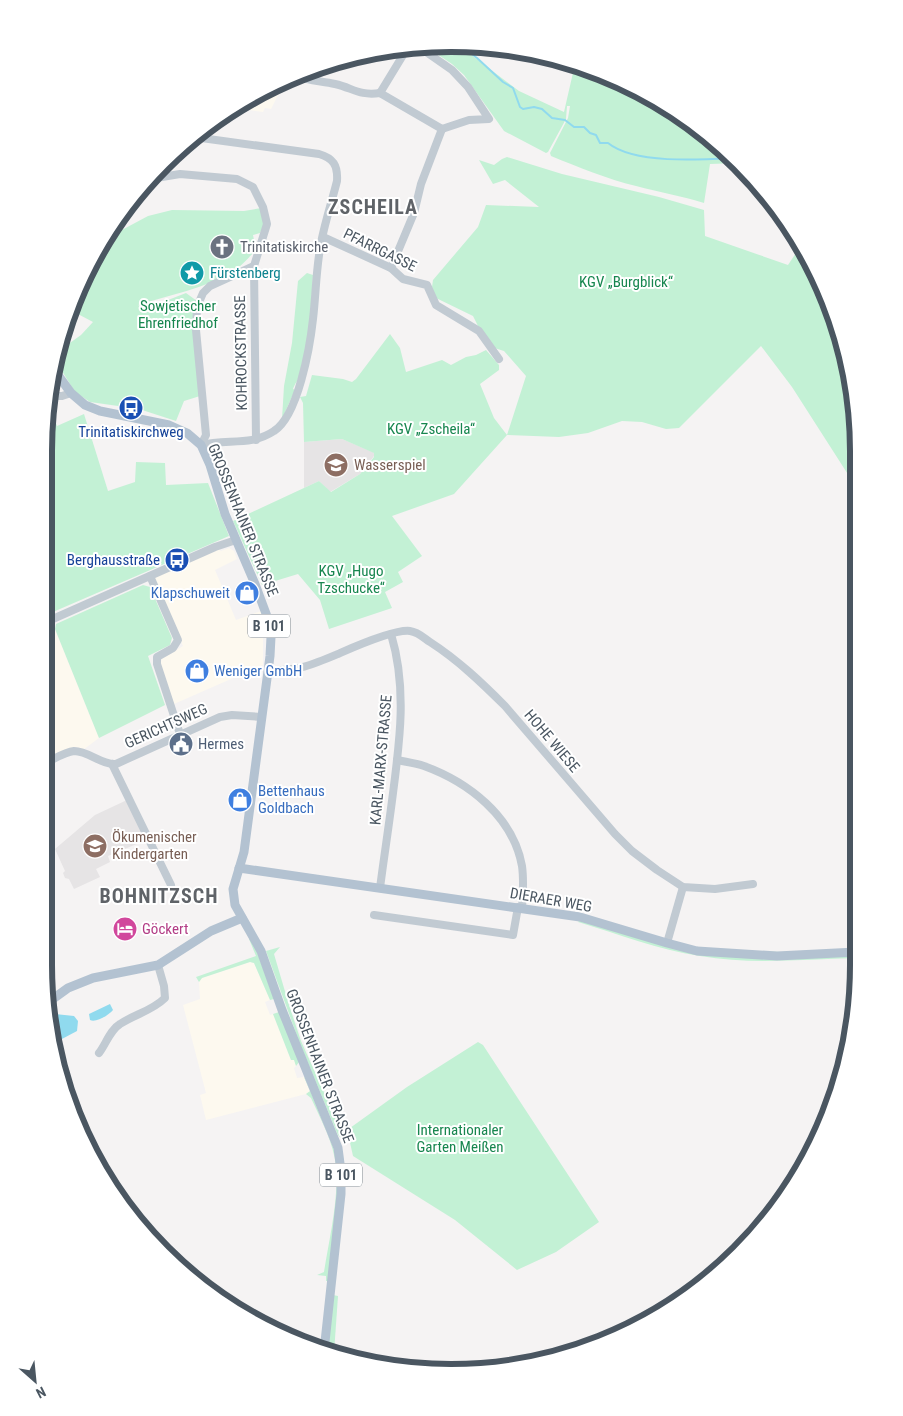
<svg xmlns="http://www.w3.org/2000/svg" width="903" height="1416" font-family="'Roboto Condensed',sans-serif">
	<rect width="100%" height="100%" fill="#f5f3f3"/>
	<g fill="#fdf9ef">
		<polygon points="292,78 294,79 277,97 271,109 265,108 263,112 234,108 248,98"/>
		<polygon points="229,548 234,551 237,559 215,570 236,620 261,611 263,639 263,665 174,704 159,665 162,659 183,646 153,577 218,549 221,551"/>
		<polygon points="53,624 99,738 83,750 76,747 45,760 46,627"/>
		<polygon points="45,826 55,849 44,855"/>
		<polygon points="250,962 254,963 270,1000 265,1002 270,1015 273,1014 291,1060 294,1059 296,1066 294,1068 297,1078 304,1077 310,1092 306,1094 206,1120 200,1095 206,1093 183,1005 200,999 199,982 202,978"/>
	</g>
	<g fill="#e6e4e5">
		<polygon points="342,439 375,453 374,456 360,474 330,492 319,481 304,488 304,442"/>
		<polygon points="127,800 144,835 139,843 108,856 110,862 96,869 100,877 74,889 69,879 65,878 63,873 65,871 55,849 95,815"/>
	</g>
	<g fill="#c3f1d5">
		<path d="M458 45 519 91 564 112 575 64 632 86 700 128 737 163 710 164 704 203C682 196 659 192 636 186 607 179 578 167 551 156L550 153 568 118 570 106H567L566 119 548 152 546 153 504 131 464 75 452 64 437 54 444 46Z"/>
		<polygon points="507,157 562,174 659,197 704,210 705,236 788,265 802,244 845,346 858,425 858,490 792,387 761,346 679,428 666,429 642,422 622,421 588,433 559,437 507,435 454,494 392,516 422,556 398,572 403,582 385,592 392,608 329,629 320,600 298,574 262,585 233,521 319,481 331,492 360,474 374,457 374,453 342,439 304,442 303,403 300,397 306,396 312,375 343,379 352,382 356,379 390,334 400,348 406,372 442,360 451,365 466,357 476,355 486,350 499,365 499,370 480,384 494,418 507,435 526,376 504,351 488,346 473,316 436,298 432,287 433,280 478,227 486,205 539,207 505,180 493,184 479,160 494,165 502,159"/>
		<path d="M261 208 264 224 260 233 253 235 256 250C249 257 242 266 233 271 205 289 169 295 138 305L145 309 186 293 197 301 200 396 184 401 176 421 139 409 90 402 75 392 57 363 60 350 81 335 93 322 76 313 71 309 75 295 108 239 120 231 148 216 172 210 244 211Z"/>
		<path d="M307 273 313 275C311 309 309 343 299 376 298 381 295 383 293 389L295 390 282 419 284 386 292 343 298 281Z"/>
		<polygon points="47,399 57,426 84,414 108,491 135,482 136,462 165,463 166,485 208,483 229,536 46,615"/>
		<polygon points="143,585 150,587 172,638 170,645 148,656 165,705 99,738 55,629 56,624"/>
		<path d="M581 919 676 948 856 955V958C805 959 751 965 700 956 658 950 619 934 578 922Z"/>
		<polygon points="252,938 274,999 270,1000 254,963 250,962 202,978 199,982 196,977 256,956 249,939"/>
		<path d="M280 947 274 954 289 1005 301 1041 339 1126 343 1128H350L407 1087 478 1042 483 1045 599 1222 556 1252 517 1270 455 1220 353 1156 349 1138C343 1139 340 1139 337 1133L299 1041 266 951Z"/>
		<polygon points="279,1012 299,1062 296,1066 294,1060 291,1060 273,1014"/>
		<path d="M304 1077 305 1078 335 1152 339 1178 328 1281H326V1276L317 1275 324 1272C329 1240 339 1199 336 1167 334 1143 321 1120 311 1098L306 1094 310 1091Z"/>
		<polygon points="333,1295 338,1296 334,1353 328,1352"/>
		<polygon points="587,1345 579,1349 450,1372 438,1370"/>
	</g>
	<g fill="#90daee">
		<path d="M110 1004 113 1010C109 1015 96 1023 90 1020L89 1014Z"/>
		<polygon points="55,1014 74,1016 78,1021 77,1031 60,1040 56,1038 52,1017"/>
	</g>
	<g fill="none" stroke-linecap="round" stroke-linejoin="round">
		<g stroke="#90daee" stroke-width="2">
			<path d="M460 45 477 58 503 82 513 88 520 107 523 109 534 107 542 109 552 118 565 120 574 127H584L590 133 596 135 600 143H608C634 164 699 160 731 158"/>
			<polyline points="801,249 807,253"/>
			<polyline points="825,298 824,300 828,304"/>
		</g>
		<g stroke="#c1cad2" stroke-width="8">
			<polyline points="419,47 452,70 468,87 489,119 469,120 442,129"/>
			<path d="M296 76C309 81 322 81 335 84 353 88 359 96 380 93"/>
			<polyline points="380,93 442,129"/>
			<polyline points="380,93 408,47"/>
			<path d="M194 137 319 154C333 158 338 165 337 181 332 201 325 222 321 243 316 268 316 294 313 319 310 347 298 416 274 431 250 447 227 438 201 445"/>
			<polyline points="150,179 180,174 237,179 253,187 263,207 267,224 254,266 256,440"/>
			<polyline points="323,237 391,268 403,279 427,285 436,305 479,331 499,359"/>
			<polyline points="391,268 414,213 421,184 442,129"/>
			<polyline points="48,396 62,396 71,393"/>
			<polyline points="201,445 206,435 196,330 197,307 203,293 210,286 254,266"/>
			<polyline points="150,576 178,640 173,648 157,657 157,664 180,734"/>
			<polyline points="46,622 215,547 236,540"/>
			<path d="M268 670C298 671 312 665 338 654 354 647 394 629 410 631 418 632 424 638 430 642 458 660 482 683 505 706L615 834 632 851 657 870 683 887 715 889 753 884"/>
			<path d="M397 760C406 762 415 763 424 766 468 782 513 816 522 866 524 880 523 894 522 908"/>
			<path d="M45 763C54 759 65 752 74 751 89 751 101 765 116 764L220 717 232 715 262 717"/>
			<polyline points="112,764 171,885"/>
			<path d="M380 888C384 857 389 825 393 793 400 740 407 687 391 634"/>
			<polyline points="374,915 513,935 518,907"/>
			<polyline points="667,943 683,887"/>
			<path d="M99 1053C106 1044 110 1030 120 1024 135 1014 152 1011 165 998L164 986 158 965"/>
		</g>
		<g stroke="#b3c2d1" stroke-width="9">
			<polyline points="55,371 71,393 85,405 100,411 169,425 187,433 201,445 210,465 225,514 255,584 268,619 271,637 270,656 244,852 233,889 235,905 261,951 282,1010 338,1148 341,1171 341,1194 324,1351"/>
			<polyline points="239,868 580,917 667,943 697,951 777,956 856,952"/>
			<polyline points="50,1001 68,988 93,978 158,965 211,931 242,918"/>
		</g>
	</g>
	<defs>
		<symbol id="church-disc" viewBox="-11 -11 22 22"><circle r="9.5" fill="#6b7280" stroke="#fff"/><path d="M-1.2-6h2.4v3.5h3.3v2.4h-3.3V6h-2.4V-.1h-3.3v-2.4h3.3Z" fill="#fff"/></symbol>
		<symbol id="sight-disc" viewBox="-11 -11 22 22"><circle r="9.5" fill="#0f9aa8" stroke="#fff"/><path d="M0-6L1.8-2.2L6-1.7L2.9 1.2L3.7 5.4L0 3.3L-3.7 5.4L-2.9 1.2L-6-1.7L-1.8-2.2Z" fill="#fff"/></symbol>
		<symbol id="bus-disc" viewBox="-11 -11 22 22"><circle r="9.5" fill="#1a4fb4" stroke="#fff"/><path d="M-5-6H5V4H4V6H2V4H-2V6H-4V4H-5ZM-3.5-4V0h7V-4ZM-3.5 1.2v1.5H-2V1.2ZM2 1.2v1.5H3.5V1.2Z" fill="#fff"/></symbol>
		<symbol id="school-disc" viewBox="-11 -11 22 22"><circle r="9.5" fill="#8d6e63" stroke="#fff"/><path d="M0-5L7-2L0 1L-7-2ZM-4 1L0 2.5L4 1V4Q0 6-4 4Z" fill="#fff"/></symbol>
		<symbol id="shop-disc" viewBox="-11 -11 22 22"><circle r="9.5" fill="#3f7fe0" stroke="#fff"/><path d="M-5-2.5h2.3a2.7 3.5 0 0 1 5.4 0H5L5.5 6h-11ZM-1.5-2.5h3a1.5 2.3 0 0 0-3 0Z" fill="#fff"/></symbol>
		<symbol id="civic-disc" viewBox="-11 -11 22 22"><circle r="9.5" fill="#5c6f8a" stroke="#fff"/><path d="M-.6-6.5H3V-4.5H.6V-3L4-1V1h2V6H-6V1h2V-1L-.6-3ZM-1.2 2.5V6h2.4V2.5Z" fill="#fff"/></symbol>
		<symbol id="hotel-disc" viewBox="-11 -11 22 22"><circle r="9.5" fill="#d1479c" stroke="#fff"/><path d="M-6-4.5h1.5V1H6V5H4.5V3h-9V5H-6ZM-4 0a1.8 1.8 0 1 1 3.6 0ZM.5 0V-2.5h3Q6-2.5 6 0Z" fill="#fff"/></symbol>
	</defs>
	<g fill-rule="evenodd">
		<use href="#church-disc" x="208" y="233" width="28" height="28"/>
		<use href="#sight-disc" x="178" y="259" width="28" height="28"/>
		<use href="#bus-disc" x="117" y="394" width="28" height="28"/>
		<use href="#school-disc" x="322" y="451" width="28" height="28"/>
		<use href="#bus-disc" x="163" y="546" width="28" height="28"/>
		<use href="#shop-disc" x="233" y="579" width="28" height="28"/>
		<use href="#shop-disc" x="183" y="657" width="28" height="28"/>
		<use href="#civic-disc" x="167" y="730" width="28" height="28"/>
		<use href="#shop-disc" x="226" y="786" width="28" height="28"/>
		<use href="#school-disc" x="81" y="832" width="28" height="28"/>
		<use href="#hotel-disc" x="111" y="915" width="28" height="28"/>
	</g>
	<g text-anchor="middle" dominant-baseline="central" stroke-width="4" stroke-linejoin="round" paint-order="stroke">
		<g fill="#fff" stroke="#808990" stroke-width="1">
			<rect x="248" y="614.5" width="42" height="23" rx="4"/>
			<rect x="320" y="1163.5" width="42" height="23" rx="4"/>
		</g>
		<g font-size="14" font-weight="bold" fill="#4a5661">
			<text x="269" y="626">B 101</text>
			<text x="341" y="1175">B 101</text>
		</g>
		<g font-size="15" fill="#5b616d" stroke="#fff" text-anchor="start">
			<text x="240" y="247">Trinitatiskirche</text>
		</g>
		<g font-size="15" fill="#4a5661" stroke="#fff">
			<text transform="translate(380 250) rotate(26)">PFARRGASSE</text>
			<text transform="translate(241 353) rotate(-91)">KOHROCKSTRASSE</text>
			<text transform="translate(243 520) rotate(68)">GROSSENHAINER STRASSE</text>
			<text transform="translate(166 726) rotate(-24)">GERICHTSWEG</text>
			<text transform="translate(552 741) rotate(50)">HOHE WIESE</text>
			<text transform="translate(381 760) rotate(-85)">KARL-MARX-STRASSE</text>
			<text transform="translate(551 900) rotate(10)">DIERAER WEG</text>
			<text transform="translate(320 1066) rotate(69)">GROSSENHAINER STRASSE</text>
		</g>
		<g font-size="15" fill="#0d838f" stroke="#fff" text-anchor="start">
			<text x="210" y="273">Fürstenberg</text>
		</g>
		<g font-size="15" fill="#17864f" stroke="#fff">
			<text x="626" y="282">KGV „Burgblick“</text>
			<text x="178" y="306">Sowjetischer<tspan x="178" dy="17">Ehrenfriedhof</tspan></text>
			<text x="431" y="429">KGV „Zscheila“</text>
			<text x="351" y="571">KGV „Hugo<tspan x="351" dy="17">Tzschucke“</tspan></text>
			<text x="460" y="1130">Internationaler<tspan x="460" dy="17">Garten Meißen</tspan></text>
		</g>
		<g font-size="15" fill="#164399" stroke="#fff">
			<text x="131" y="432">Trinitatiskirchweg</text>
			<text x="160" y="560" text-anchor="end">Berghausstraße</text>
		</g>
		<g font-size="15" fill="#785e54" stroke="#fff" text-anchor="start">
			<text x="354" y="465">Wasserspiel</text>
			<text x="112" y="837">Ökumenischer<tspan x="112" dy="17">Kindergarten</tspan></text>
		</g>
		<g font-size="15" fill="#366cbe" stroke="#fff" text-anchor="start">
			<text x="230" y="593" text-anchor="end">Klapschuweit</text>
			<text x="214" y="671">Weniger GmbH</text>
			<text x="258" y="791">Bettenhaus<tspan x="258" dy="17">Goldbach</tspan></text>
		</g>
		<g font-size="15" fill="#4e5e75" stroke="#fff" text-anchor="start">
			<text x="198" y="744">Hermes</text>
		</g>
		<g font-size="15" fill="#b23c85" stroke="#fff" text-anchor="start">
			<text x="142" y="929">Göckert</text>
		</g>
		<g font-size="20" font-weight="bold" letter-spacing="1" fill="#5f6368" stroke="#fff">
			<text x="373" y="207">ZSCHEILA</text>
			<text x="159" y="896">BOHNITZSCH</text>
		</g>
	</g>
	<path d="M0 0H903V1416H0ZM451 52H451A399 399 0 0 1 850 451V965A399 399 0 0 1 451 1364H451A399 399 0 0 1 52 965V451A399 399 0 0 1 451 52Z" fill="#fff" fill-rule="evenodd"/>
	<path fill="none" stroke="#4a5661" stroke-width="6" d="M451 52H451A399 399 0 0 1 850 451V965A399 399 0 0 1 451 1364H451A399 399 0 0 1 52 965V451A399 399 0 0 1 451 52Z"/>
	<g transform="translate(35 1381) rotate(153)" stroke="#ffffff" stroke-width="4" paint-order="stroke">
	<path d="M0-4L9 19L0 12L-9 19Z" fill="#4a5661"/>
	<text y="-8" font-size="14" font-weight="bold" text-anchor="middle" fill="#4a5661">N</text>
	</g>
</svg>
